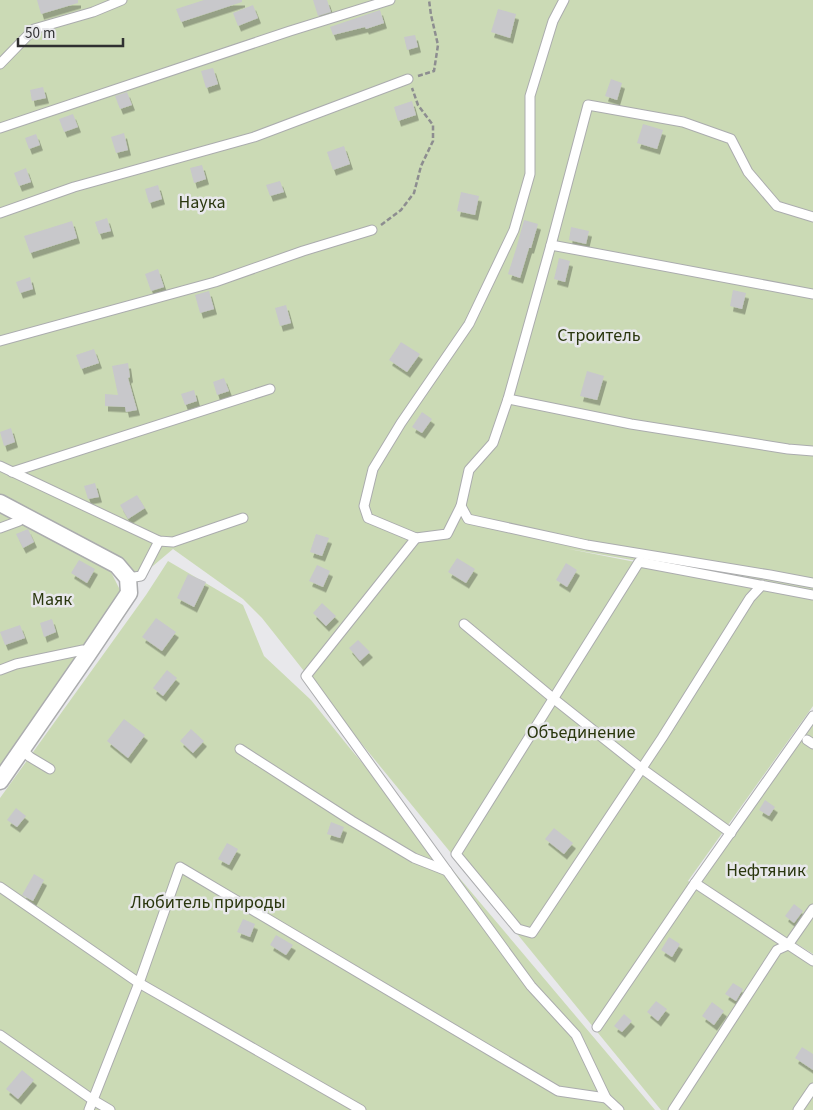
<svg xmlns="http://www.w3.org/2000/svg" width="813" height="1110" font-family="'Source Sans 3',sans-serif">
	<defs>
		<filter id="shadow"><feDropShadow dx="3" dy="5.5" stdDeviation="0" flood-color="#0004"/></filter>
	</defs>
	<rect width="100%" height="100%" fill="#e8e8eb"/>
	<g fill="#cbdab5">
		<polygon points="0,0 813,0 813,592 564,548 813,597 813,706 688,881 813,962 813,1110 661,1110 357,738 262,618 243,599 173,549 141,576 0,497"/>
		<polygon points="0,511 111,572 121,592 0,767"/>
		<polygon points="168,561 243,605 264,656 311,700 348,746 655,1110 0,1110 0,798 146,595"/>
		<polygon points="813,723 813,954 700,884"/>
	</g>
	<g fill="#c8c8cb" filter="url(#shadow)">
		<polygon points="37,0 78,0 78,3 41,14"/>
		<polygon points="204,0 242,0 242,2 181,22 176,9"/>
		<polygon points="313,0 327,0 331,12 318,16"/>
		<polygon points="253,5 258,18 238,26 233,13"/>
		<polygon points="498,9 516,14 510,38 491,32"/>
		<polygon points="380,10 384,23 366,29 365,27 333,35 330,27"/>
		<polygon points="415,35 418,47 407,50 404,37"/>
		<polygon points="213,68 218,84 206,88 201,71"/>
		<polygon points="611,79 622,83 617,100 605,96"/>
		<polygon points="43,87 46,98 32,101 30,90"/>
		<polygon points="127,92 132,105 120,109 115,96"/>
		<polygon points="412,101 416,115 398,121 394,107"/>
		<polygon points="73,114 78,127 64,132 59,119"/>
		<polygon points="643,124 663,130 657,149 637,143"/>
		<polygon points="124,133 128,150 116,153 111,137"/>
		<polygon points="36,134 40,145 29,149 25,138"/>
		<polygon points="344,146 350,164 333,170 327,152"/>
		<polygon points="202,165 206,179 194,183 190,168"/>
		<polygon points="26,168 31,182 19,186 14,173"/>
		<polygon points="280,181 284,192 270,196 266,185"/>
		<polygon points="158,185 162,199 149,203 145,189"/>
		<polygon points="461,192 479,196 475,215 457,211"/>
		<polygon points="107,218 111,231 99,234 95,222"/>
		<polygon points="524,220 538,224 531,248 529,248 520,278 508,274 516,249"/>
		<polygon points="72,221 77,238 30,253 24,236"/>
		<polygon points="571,227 589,231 586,244 569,240"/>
		<polygon points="559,258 570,261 565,282 554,279"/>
		<polygon points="158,269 164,287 151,291 145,274"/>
		<polygon points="30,277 33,289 20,293 16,282"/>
		<polygon points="733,290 746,293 742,309 730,306"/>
		<polygon points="209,291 214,309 200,313 195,295"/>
		<polygon points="286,305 291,323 280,326 275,308"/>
		<polygon points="401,342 420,354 407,372 389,360"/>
		<polygon points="94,349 99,363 81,369 76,355"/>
		<polygon points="128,363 130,377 128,378 137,410 126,412 125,407 105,406 105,394 118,395 112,366"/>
		<polygon points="587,371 604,376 597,400 580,396"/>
		<polygon points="224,378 229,391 217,395 213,382"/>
		<polygon points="194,390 197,401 185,405 181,394"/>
		<polygon points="422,412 432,419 422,433 412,427"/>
		<polygon points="11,428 15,442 4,446 0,432"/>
		<polygon points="95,483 99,497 88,499 84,486"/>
		<polygon points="137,495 145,508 128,519 120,505"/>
		<polygon points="28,529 34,542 23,548 16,534"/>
		<polygon points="316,534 329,538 322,556 310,552"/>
		<polygon points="457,558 475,569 466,583 448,572"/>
		<polygon points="79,560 95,569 87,583 71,573"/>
		<polygon points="566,563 577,570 567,587 556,580"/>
		<polygon points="317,565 330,571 323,587 309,581"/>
		<polygon points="188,574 206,582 194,607 177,598"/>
		<polygon points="322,603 336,616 326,626 313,613"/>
		<polygon points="156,618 176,632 162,651 142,637"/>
		<polygon points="52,619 56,632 44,637 40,623"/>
		<polygon points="20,625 25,638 5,645 0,632"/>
		<polygon points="358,640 370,652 360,661 349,648"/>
		<polygon points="167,670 177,678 163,696 153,688"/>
		<polygon points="124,719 145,735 128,758 107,741"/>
		<polygon points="191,729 204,741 193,753 180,741"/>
		<polygon points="765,800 775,807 769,816 759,810"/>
		<polygon points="16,808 26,816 17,827 7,820"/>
		<polygon points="331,822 344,827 340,838 327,834"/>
		<polygon points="554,828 573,843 564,854 545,839"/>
		<polygon points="227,843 238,849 229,865 218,859"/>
		<polygon points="34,874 44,880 33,901 22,895"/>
		<polygon points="794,904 803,911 794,923 785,916"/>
		<polygon points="243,919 255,924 250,937 237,932"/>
		<polygon points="276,935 293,945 286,955 270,945"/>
		<polygon points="669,937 680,944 672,957 661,950"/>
		<polygon points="733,983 743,989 736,1001 725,994"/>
		<polygon points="656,1001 667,1009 658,1021 647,1012"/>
		<polygon points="712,1002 724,1011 714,1025 702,1016"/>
		<polygon points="624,1014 632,1021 622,1032 614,1026"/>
		<polygon points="802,1047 813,1054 813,1070 795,1058"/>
		<polygon points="22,1070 34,1080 18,1099 6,1089"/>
	</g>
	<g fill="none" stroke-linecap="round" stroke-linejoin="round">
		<defs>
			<g id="service">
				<polyline points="0,64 34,29 93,12 122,0"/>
				<polyline points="0,128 290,31 390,0"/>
				<polyline points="0,213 74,187 254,137 408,79"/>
				<polyline points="813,217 777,206 748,172 731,139 683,122 588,105 551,245 508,399 493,443 469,470 461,506 468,519 587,545 770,575 813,583"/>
				<polyline points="551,245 813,294"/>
				<polyline points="0,341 215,282 303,251 372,230"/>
				<polyline points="508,399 631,424 788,449 813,451"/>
				<polyline points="0,466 159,541 173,542 243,518"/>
				<polyline points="12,472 270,389"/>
				<polyline points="461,506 447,534 416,538 368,518 364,506 373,469 401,423 469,324 514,230 530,174 530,96 553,21 564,0"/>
				<polyline points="0,528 19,521 22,516"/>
				<polyline points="416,538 306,676 447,871"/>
				<polyline points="128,578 141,576 159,541"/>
				<polyline points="762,585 750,598 662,738 532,933 518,929 456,854 639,562 813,595"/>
				<polyline points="464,624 554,699 641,768 731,833"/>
				<polyline points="0,670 16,664 83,650 88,654"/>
				<polyline points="807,740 813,744"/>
				<polyline points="240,749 352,821 414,858 447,871 531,986 576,1035 606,1098 619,1110"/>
				<polyline points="22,750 30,757 50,769"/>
				<polyline points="695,883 813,961"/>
				<polyline points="0,887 139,983 361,1110"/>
				<polyline points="597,1027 695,883 813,716"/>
				<polyline points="0,1035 93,1100 110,1110"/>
				<polyline points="89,1110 139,983 180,867 558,1091 606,1098"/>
				<polyline points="673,1110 777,950 788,945 813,909"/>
				<polyline points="798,1110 813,1088"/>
			</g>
			<polyline id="minor" points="0,503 117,565 128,578 129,593 88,654 0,781"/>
		</defs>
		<use href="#service" stroke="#abacae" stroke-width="11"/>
		<use href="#minor" stroke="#abacae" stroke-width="19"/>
		<g stroke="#8d8d90" stroke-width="2.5" stroke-dasharray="5 2.5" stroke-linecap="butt">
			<polyline points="418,76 434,71 438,45 431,15 429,0"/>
			<polyline points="381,225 401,210 414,193 421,166 433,141 433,125 418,105 412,88"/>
		</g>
		<use href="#service" stroke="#fff" stroke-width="9"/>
		<use href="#minor" stroke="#fff" stroke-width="16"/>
	</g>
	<g text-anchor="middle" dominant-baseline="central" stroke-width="5" stroke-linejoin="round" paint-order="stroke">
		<g font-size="18" fill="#2a370e" stroke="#e8e8eb">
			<text x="202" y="202">Наука</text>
			<text x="599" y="335">Строитель</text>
			<text x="52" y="599">Маяк</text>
			<text x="581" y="732">Объединение</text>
			<text x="766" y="870">Нефтяник</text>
			<text x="208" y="902">Любитель природы</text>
		</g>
	</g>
	<path d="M18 38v8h105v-8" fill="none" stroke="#303032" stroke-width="2.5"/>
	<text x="25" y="38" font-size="15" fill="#303032" stroke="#e8e8eb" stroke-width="4" paint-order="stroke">50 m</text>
</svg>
